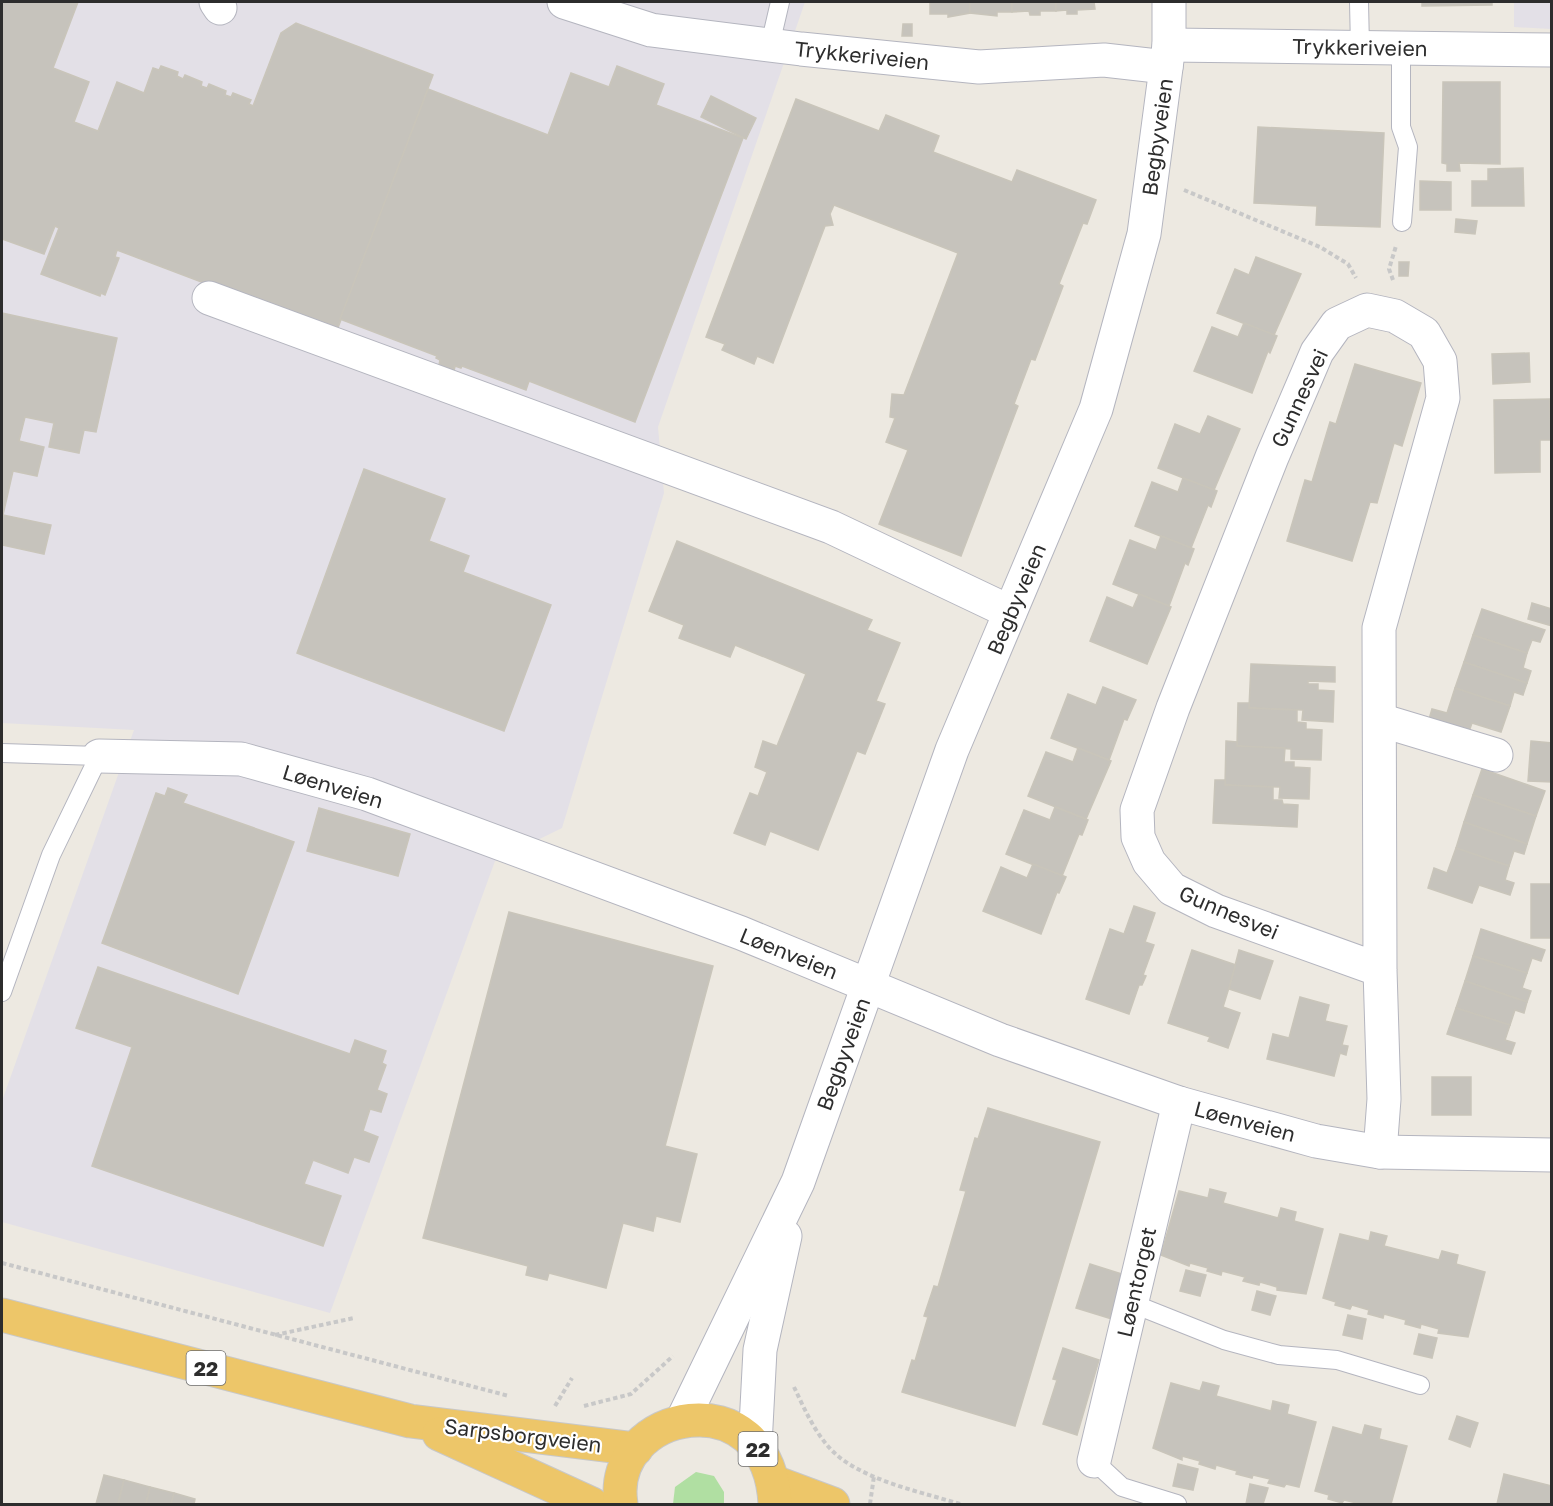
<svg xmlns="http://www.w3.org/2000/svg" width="1553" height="1506" font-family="'Golos Text',sans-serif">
	<rect width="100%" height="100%" fill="#ede9e1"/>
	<g fill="#e3e0e7">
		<polygon points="2,2 805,2 658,427 664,493 562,828 495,861 330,1313 2,1222 2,1101 134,730 2,723"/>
		<polygon points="1514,2 1551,2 1551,29 1514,27"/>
	</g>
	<polygon fill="#b0dfa2" points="696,1472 714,1476 724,1492 724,1504 673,1504 675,1487"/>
	<g fill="#c6c3bc" stroke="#c9c5ba" stroke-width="1.5">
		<polygon points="2,2 78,2 53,68 89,82 74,122 98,131 117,82 144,93 153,68 159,70 161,66 178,72 177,76 183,79 185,75 202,82 201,86 207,88 209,84 226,91 225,95 231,97 233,93 251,100 249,104 253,106 281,33 296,23 433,75 336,333 117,250 115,257 119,258 105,295 101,293 100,296 41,274 59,228 55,226 44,254 2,239"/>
		<polygon points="930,2 970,2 970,13 948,17 948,14 930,14"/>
		<polygon points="970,2 1012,2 1012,12 997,12 997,16 970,13"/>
		<polygon points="1012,2 1056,2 1056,11 1040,11 1040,15 1030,15 1029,11 1012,12"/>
		<polygon points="1056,2 1094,2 1095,9 1077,10 1077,14 1067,14 1067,10 1056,11"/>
		<polygon points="1422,2 1492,2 1492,5 1422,6"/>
		<polygon points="903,24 912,24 912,36 902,36"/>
		<polygon points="617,66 664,84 656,105 743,138 635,422 529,381 526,390 462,366 461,368 455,366 454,371 439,365 440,360 436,358 437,356 340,319 428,89 548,135 571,73 609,87"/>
		<polygon points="1443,82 1500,82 1500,164 1459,163 1460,171 1447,171 1447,164 1442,163"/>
		<polygon points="711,96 756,118 746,139 701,117"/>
		<polygon points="796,99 879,131 886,115 939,136 933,152 1012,182 1017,170 1096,200 1087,224 1083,223 1059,284 1063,286 1035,360 1031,359 1014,404 1018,406 961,556 879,524 908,450 886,442 895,418 890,417 892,394 904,395 958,253 834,205 830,214 833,225 825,226 773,363 757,356 754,364 722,350 725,344 706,337"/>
		<polygon points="1258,127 1384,133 1380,227 1316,225 1317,206 1254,203"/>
		<polygon points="1523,168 1524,206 1472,206 1472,181 1488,181 1488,169"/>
		<polygon points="1420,181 1451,182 1451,210 1420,210"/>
		<polygon points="1456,219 1477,221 1475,234 1455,232"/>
		<polygon points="1256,257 1301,274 1274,335 1217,313 1235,269 1249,275"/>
		<polygon points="1399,262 1409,262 1408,276 1399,276"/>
		<polygon points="2,313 117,338 96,432 84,430 79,453 49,447 54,423 25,417 19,441 44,447 37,476 13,471 3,515 51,525 44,554 2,545"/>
		<polygon points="1244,323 1277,336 1270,353 1268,351 1252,393 1194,371 1212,327 1238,337"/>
		<polygon points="1529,353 1530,382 1493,384 1492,354"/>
		<polygon points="1355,364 1421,383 1402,446 1394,443 1377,503 1370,502 1352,561 1287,541 1305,480 1312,482 1330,422 1336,424"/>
		<polygon points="1550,399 1551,440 1540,440 1540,472 1495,473 1494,400"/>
		<polygon points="1208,416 1240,429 1214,490 1158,468 1175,424 1200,434"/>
		<polygon points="364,469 445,499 429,541 469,556 463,572 551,605 504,731 297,653"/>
		<polygon points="1183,478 1217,491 1211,507 1208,505 1191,548 1135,526 1152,482 1178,492"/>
		<polygon points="1161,536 1194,549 1188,565 1185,563 1169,606 1113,584 1130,540 1156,550"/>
		<polygon points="677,541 872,620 867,630 900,643 876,701 885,704 865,754 857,751 818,850 770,831 765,845 734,833 750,793 758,796 767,772 755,767 763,741 777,746 806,674 735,645 730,657 679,638 684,625 649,611"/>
		<polygon points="1139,594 1171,607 1147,664 1090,641 1107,597 1133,608"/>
		<polygon points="1532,603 1552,609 1552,626 1528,619"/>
		<polygon points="1482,609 1545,630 1540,642 1532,640 1527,653 1473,635"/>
		<polygon points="1473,635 1527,653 1523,668 1531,671 1527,683 1464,662"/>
		<polygon points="1464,662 1527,683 1523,695 1514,692 1510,706 1455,688"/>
		<polygon points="1251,664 1335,667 1335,682 1308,681 1308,684 1318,684 1318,690 1334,691 1333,722 1302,720 1303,710 1249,708"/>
		<polygon points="1103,687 1136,700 1127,720 1124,719 1109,760 1051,738 1068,694 1096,705"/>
		<polygon points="1455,688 1510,706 1501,732 1472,723 1466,740 1427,726 1432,709 1447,713"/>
		<polygon points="1238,703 1249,703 1249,708 1297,710 1297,722 1306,723 1306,729 1322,730 1321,760 1291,759 1291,749 1237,746"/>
		<polygon points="1226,741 1237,742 1237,746 1285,748 1284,762 1294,762 1294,767 1310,768 1309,799 1279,798 1280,787 1225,785"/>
		<polygon points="1531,741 1552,743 1552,782 1528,781"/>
		<polygon points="1078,748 1111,761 1086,819 1028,796 1046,752 1073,762"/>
		<polygon points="1482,769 1545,791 1536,816 1473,795"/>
		<polygon points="1215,780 1225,780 1225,785 1273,787 1273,800 1282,800 1283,804 1298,805 1297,827 1213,823"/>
		<polygon points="168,788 187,795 183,803 294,842 238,994 102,943 156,793 165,796"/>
		<polygon points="1473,795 1536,816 1527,844 1464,822"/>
		<polygon points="1055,807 1088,820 1082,835 1079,834 1062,876 1006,854 1024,810 1050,820"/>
		<polygon points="319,808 410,834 398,876 307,851"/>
		<polygon points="1464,822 1527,844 1524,854 1514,851 1509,866 1456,848"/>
		<polygon points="1456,848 1509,866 1505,880 1514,883 1510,895 1479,885 1472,903 1428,888 1434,868 1447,873"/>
		<polygon points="1033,864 1066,877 1059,893 1057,892 1041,934 983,911 1001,867 1027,878"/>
		<rect x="1531" y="884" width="21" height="54"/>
		<polygon points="1134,906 1155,913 1145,942 1154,945 1143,975 1146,976 1142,985 1139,985 1129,1014 1086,999 1110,929 1124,934"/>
		<polygon points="509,912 713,966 665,1146 697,1154 680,1222 656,1216 653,1231 623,1223 606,1288 549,1273 547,1280 526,1275 528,1266 423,1238"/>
		<polygon points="1481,929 1545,950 1541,961 1532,958 1527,973 1473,956"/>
		<polygon points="1192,950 1236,965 1223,1007 1240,1013 1228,1048 1208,1041 1210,1037 1168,1023"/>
		<polygon points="1239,950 1273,961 1260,999 1229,989"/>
		<polygon points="1473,956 1527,973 1522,988 1531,991 1527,1002 1465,981"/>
		<polygon points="98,967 350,1054 355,1040 386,1051 382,1063 386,1065 377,1090 387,1094 381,1112 370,1109 363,1131 378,1137 369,1162 354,1157 348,1173 313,1160 304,1184 341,1196 323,1246 92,1166 132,1047 76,1028"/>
		<polygon points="1465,981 1527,1002 1524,1013 1515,1010 1510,1025 1456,1008"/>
		<polygon points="1300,997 1329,1005 1325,1021 1347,1026 1342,1045 1348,1046 1346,1055 1340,1053 1334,1076 1267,1059 1273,1034 1289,1038"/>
		<polygon points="1456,1008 1510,1025 1505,1040 1515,1043 1511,1054 1447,1034"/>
		<rect x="1432" y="1077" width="39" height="38"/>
		<polygon points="988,1108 1100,1142 1015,1426 902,1392 912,1360 915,1361 928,1317 924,1316 934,1286 938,1287 966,1191 960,1190 975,1138 978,1139"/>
		<polygon points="1210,1189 1226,1193 1223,1203 1278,1218 1281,1208 1296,1212 1294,1221 1323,1229 1306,1294 1277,1290 1277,1287 1260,1282 1259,1285 1243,1281 1245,1277 1222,1271 1221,1275 1207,1271 1208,1268 1190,1263 1189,1266 1161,1255 1179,1191 1208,1198"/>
		<polygon points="1371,1232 1387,1236 1384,1246 1439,1260 1442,1251 1458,1255 1456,1264 1485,1272 1468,1337 1438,1333 1439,1329 1421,1324 1420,1328 1405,1324 1406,1320 1384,1314 1383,1318 1368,1314 1369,1310 1352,1305 1350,1309 1335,1305 1336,1302 1323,1298 1340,1234 1369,1241"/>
		<polygon points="1090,1264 1125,1275 1112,1319 1076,1308"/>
		<polygon points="1186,1270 1206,1275 1200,1296 1180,1291"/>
		<polygon points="1257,1291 1276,1296 1270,1315 1252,1310"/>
		<polygon points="1348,1315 1366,1319 1362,1339 1343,1335"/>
		<polygon points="1419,1334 1437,1338 1432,1358 1414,1354"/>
		<polygon points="1063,1348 1099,1360 1077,1435 1043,1424 1057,1380 1053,1379"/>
		<polygon points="1203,1382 1219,1386 1216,1396 1271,1411 1273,1401 1289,1405 1287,1414 1316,1422 1299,1487 1286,1484 1284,1487 1268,1483 1270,1479 1253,1475 1252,1478 1236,1474 1237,1471 1216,1465 1215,1469 1199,1464 1200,1461 1182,1456 1182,1460 1153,1448 1171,1383 1200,1391"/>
		<polygon points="1457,1416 1478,1423 1470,1447 1449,1439"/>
		<polygon points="1365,1425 1381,1429 1379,1439 1407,1446 1391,1504 1361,1504 1344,1500 1342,1503 1328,1499 1329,1495 1315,1491 1333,1427 1362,1435"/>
		<polygon points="1178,1464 1198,1469 1193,1490 1173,1486"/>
		<polygon points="1504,1474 1552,1486 1552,1504 1497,1504"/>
		<polygon points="104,1475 124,1480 118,1504 96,1504"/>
		<polygon points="124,1480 150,1487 146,1504 118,1504"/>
		<polygon points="1250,1484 1268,1488 1263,1504 1246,1504"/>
		<polygon points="150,1487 174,1493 171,1504 146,1504"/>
		<polygon points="174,1493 195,1499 194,1504 171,1504"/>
	</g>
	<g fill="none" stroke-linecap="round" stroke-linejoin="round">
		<defs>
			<g id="service">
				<polyline points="1359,2 1360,47"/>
				<polyline points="770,45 780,2"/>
				<polyline points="1401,47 1401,127 1408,147 1402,222"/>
				<polyline points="2,753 99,756 51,855 2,992"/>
				<polyline points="1131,1303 1224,1340 1279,1355 1337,1360 1420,1385"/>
				<polyline points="1094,1461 1122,1487 1177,1504"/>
			</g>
			<g id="minor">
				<polyline points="216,2 220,8"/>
				<polyline points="564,2 651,30 801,49 979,67 1104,60 1166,67"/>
				<polyline points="1169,45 1552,50"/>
				<polyline points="209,298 831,527 1010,612"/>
				<polyline points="1380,720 1496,755"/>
				<polyline points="99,756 241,759 367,794 741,933 1000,1040 1179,1103 1316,1141 1380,1152 1552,1155"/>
				<polyline points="1380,1152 1384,1099 1380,970 1379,628 1443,398 1440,361 1424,333 1395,316 1367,310 1337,324 1317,352 1272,457 1173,708 1137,810 1138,837 1149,862 1172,889 1216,911 1380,970"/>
				<polyline points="1094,1461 1179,1103"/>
			</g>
			<g id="tertiary">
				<polyline points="682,1421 798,1182 952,750 1096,409 1144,234 1169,45 1169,2"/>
				<polyline points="755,1445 760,1350 785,1236"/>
			</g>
			<g id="trunk">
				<polyline points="2,1315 410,1421 636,1449"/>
				<polyline points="439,1434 592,1504"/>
				<polyline points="774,1482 833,1504"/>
				<path d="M621 1504C606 1409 769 1376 775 1504"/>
			</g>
		</defs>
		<use href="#service" stroke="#b4b5bf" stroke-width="20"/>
		<use href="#minor" stroke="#b4b5bf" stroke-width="35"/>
		<use href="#tertiary" stroke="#b4b5bf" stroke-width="35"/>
		<use href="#trunk" stroke="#c8c8c8" stroke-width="35"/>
		<g stroke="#c8c8c8" stroke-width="4" stroke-dasharray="4.5 3" stroke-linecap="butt">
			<polyline points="1184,190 1320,247 1348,264 1356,278"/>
			<polyline points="1393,280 1389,269 1396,246"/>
			<polyline points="2,1263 509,1396"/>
			<polyline points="275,1335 354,1318"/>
			<path d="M794 1387C806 1412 819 1443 843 1460 876 1483 921 1492 960 1504"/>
			<polyline points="555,1406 572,1378"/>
			<polyline points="584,1406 631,1394 673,1356"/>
			<polyline points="870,1504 874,1476"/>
		</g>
		<use href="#service" stroke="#fff" stroke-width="18"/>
		<use href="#minor" stroke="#fff" stroke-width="33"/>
		<use href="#tertiary" stroke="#fff" stroke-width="33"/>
		<use href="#trunk" stroke="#edc669" stroke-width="33"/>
	</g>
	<g text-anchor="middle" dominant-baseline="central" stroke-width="4.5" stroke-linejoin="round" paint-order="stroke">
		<g fill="#fff" stroke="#6c6c6c" stroke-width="1.5">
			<rect x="186.5" y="1351" width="39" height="34" rx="4.5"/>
			<rect x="738.5" y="1432" width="39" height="34" rx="4.5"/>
		</g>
		<g font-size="20" font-weight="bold" fill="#2d2d2d">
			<text x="206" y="1368">22</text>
			<text x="758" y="1449">22</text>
		</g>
		<g font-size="21" fill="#2d2d2d" stroke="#fff">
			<text transform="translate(1360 47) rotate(1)">Trykkeriveien</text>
			<text transform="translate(862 55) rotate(6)">Trykkeriveien</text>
			<text transform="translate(1157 137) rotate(-82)">Begbyveien</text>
			<text transform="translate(1299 398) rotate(-65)">Gunnesvei</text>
			<text transform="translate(1016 599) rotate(-67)">Begbyveien</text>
			<text transform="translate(333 786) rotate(17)">Løenveien</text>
			<text transform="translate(1229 912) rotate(23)">Gunnesvei</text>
			<text transform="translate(789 953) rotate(22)">Løenveien</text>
			<text transform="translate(843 1054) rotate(-70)">Begbyveien</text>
			<text transform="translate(1245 1121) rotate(15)">Løenveien</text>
			<text transform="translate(1136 1282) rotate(-77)">Løentorget</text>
			<text transform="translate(523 1435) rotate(7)">Sarpsborgveien</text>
		</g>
	</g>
	<rect width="1553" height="1506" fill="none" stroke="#2d2d2d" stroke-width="6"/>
</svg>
